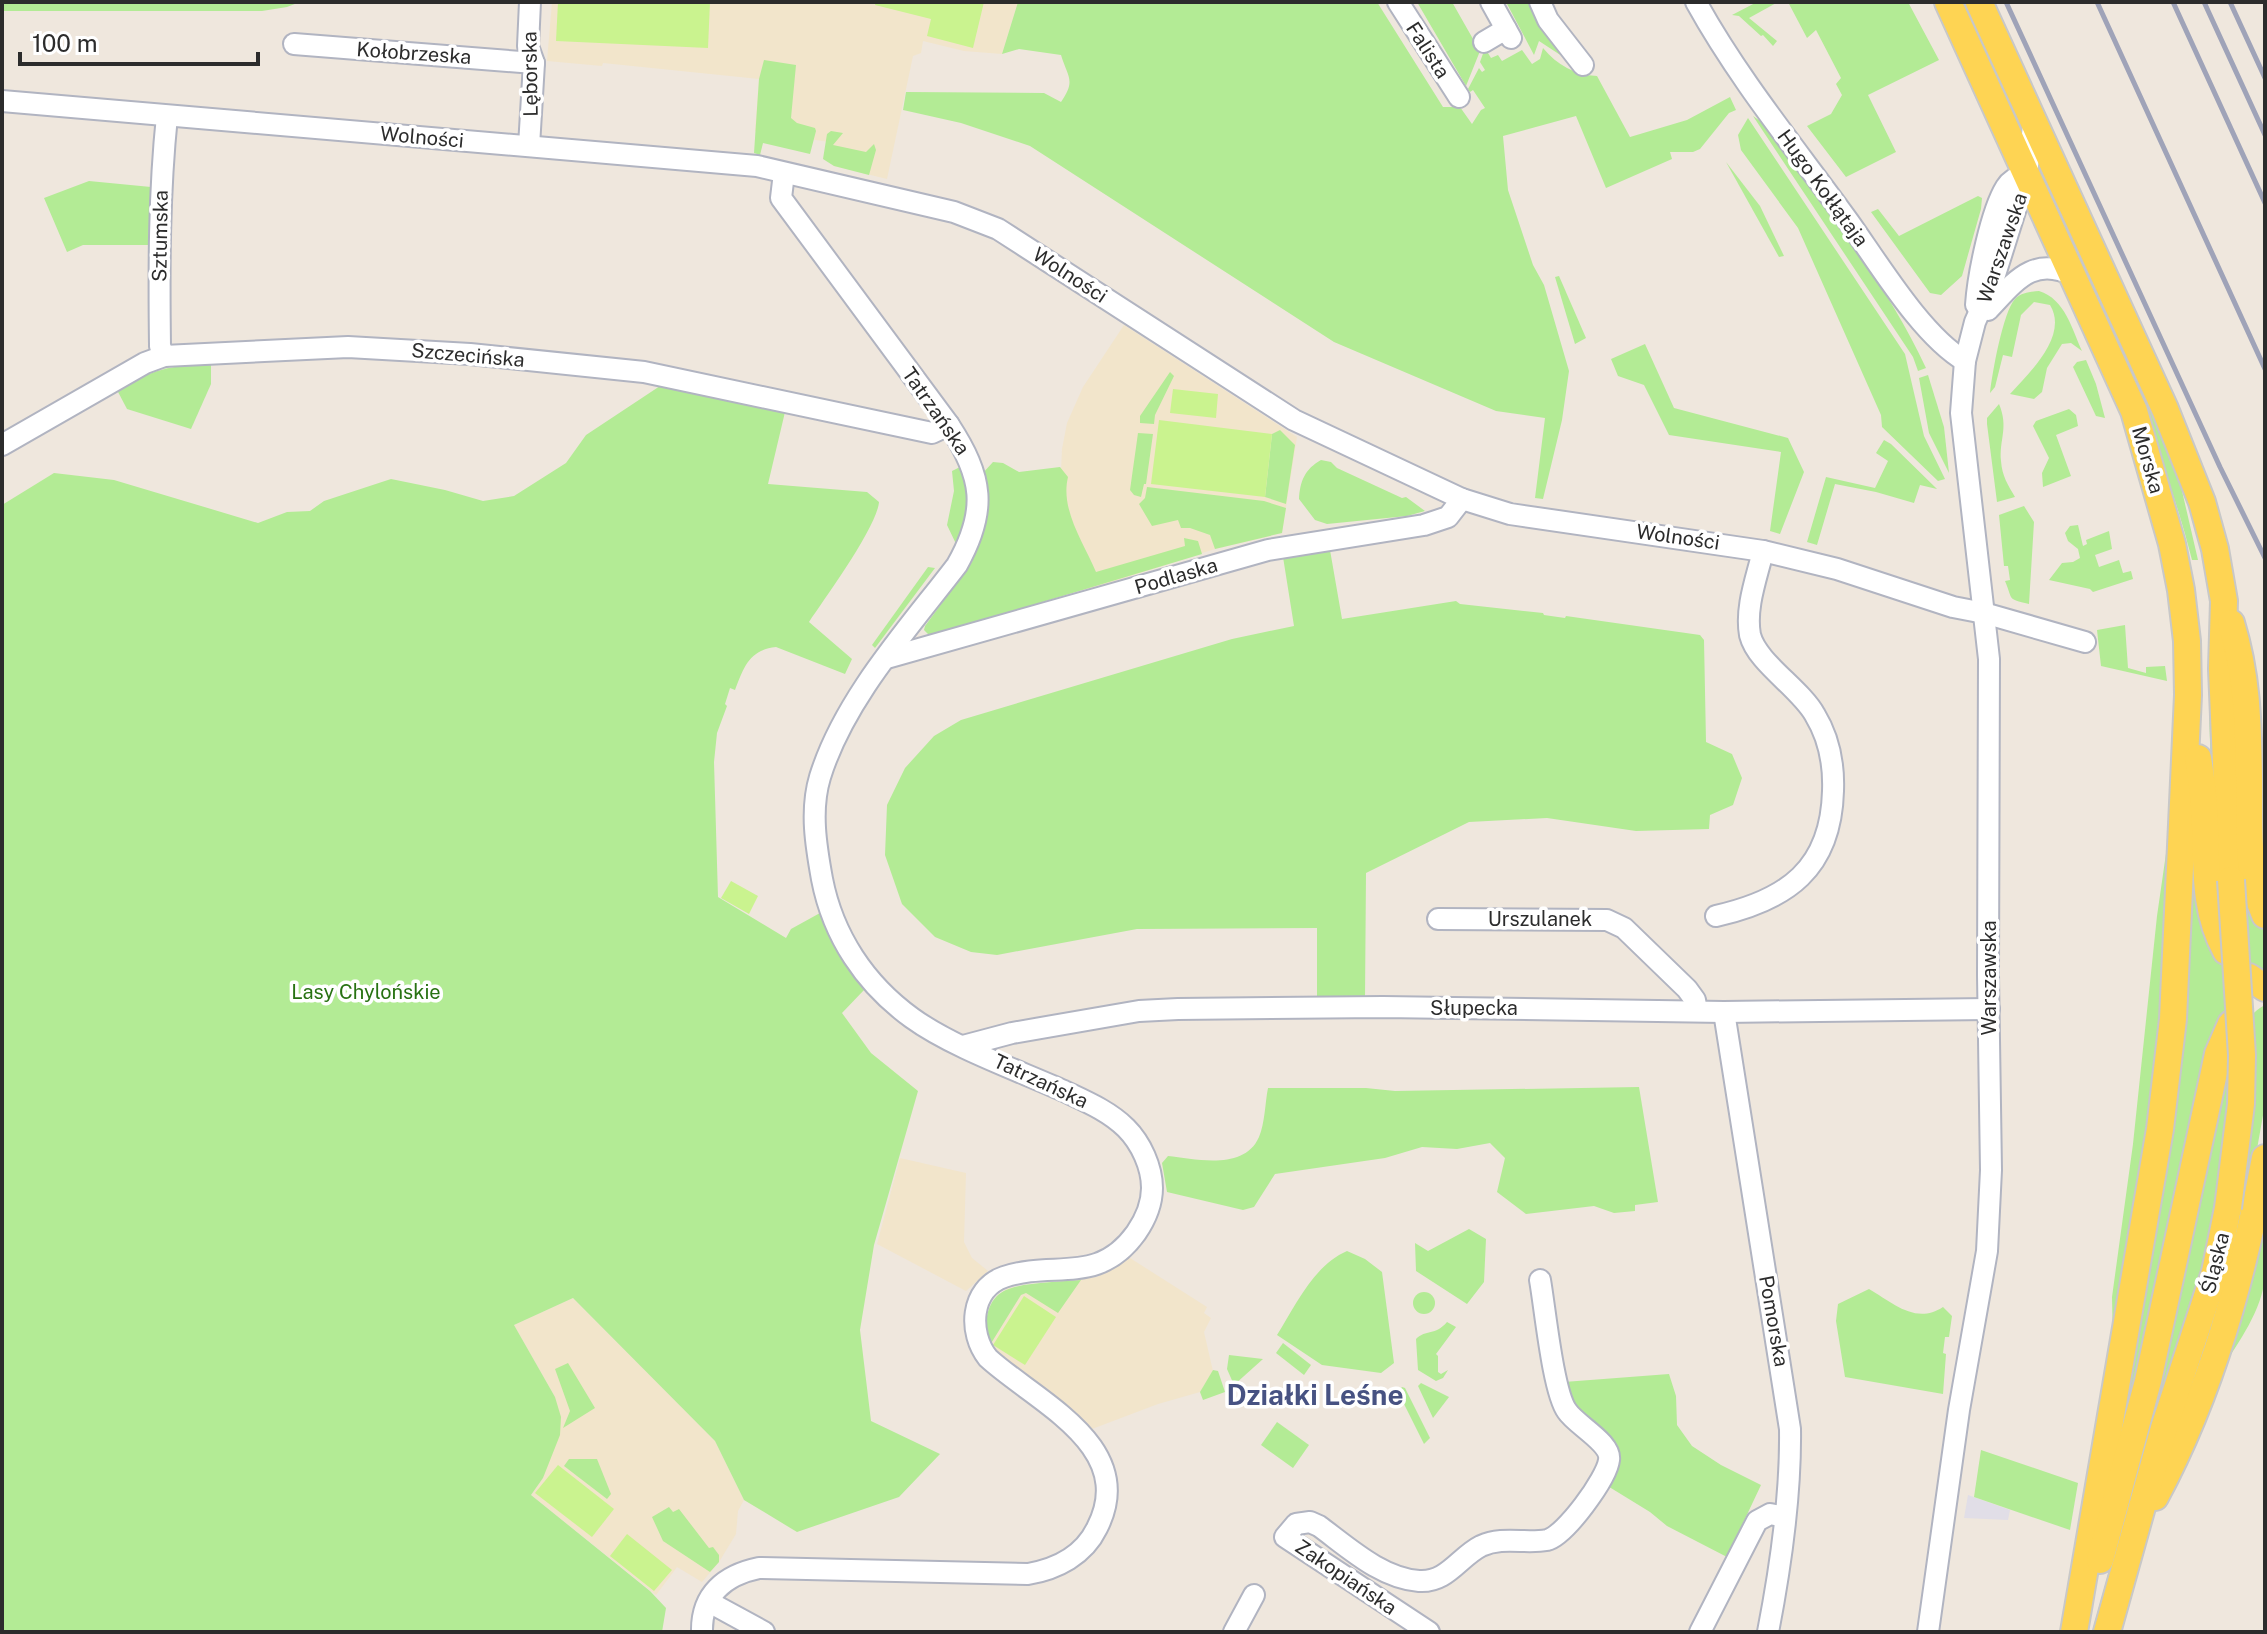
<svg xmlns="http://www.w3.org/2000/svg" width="2267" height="1634" font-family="'Public Sans',sans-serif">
	<rect width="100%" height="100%" fill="#efe7dd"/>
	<polygon fill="#e1dee7" points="1968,1495 2010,1510 2008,1520 1964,1518"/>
	<g fill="#f2e5cb">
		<polygon points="552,2 1018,2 1002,54 964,51 923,41 921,53 913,56 887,179 834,166 838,153 829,142 755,131 759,79 603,63 602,66 547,61"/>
		<polygon points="1124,325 1297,437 1282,533 1215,549 1087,590 1060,493 1062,449 1067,423 1083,387"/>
		<polygon points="900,1158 966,1173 964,1242 972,1258 988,1271 966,1291 877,1244"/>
		<polygon points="1130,1258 1207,1307 1204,1313 1211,1318 1204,1332 1213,1371 1200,1392 1158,1404 1092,1429 994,1349 989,1344 986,1318 996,1297 1008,1288 1097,1277"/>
		<polygon points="573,1298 715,1441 744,1500 738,1511 736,1534 719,1562 702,1582 677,1567 656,1595 531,1495 543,1478 548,1462 555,1397 514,1325"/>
	</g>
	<g fill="#b3eb95">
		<polygon points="2,2 300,2 287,7 262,11 2,11"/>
		<path d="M1018 2H1377L1443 107H1460L1472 124 1481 110 1485 108 1473 90 1470 92 1468 89 1479 68 1482 72 1485 70 1480 62 1485 48 1491 58 1498 55 1502 61 1522 50 1532 64 1540 59 1543 48C1557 65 1575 75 1597 76L1630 137 1687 120 1730 97 1736 110 1729 113 1700 149 1693 152H1670L1672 159 1606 188 1576 116 1503 136 1508 190 1533 265 1544 285 1569 371 1562 420 1543 499 1535 498 1545 418 1496 411 1334 342 1030 146 961 123 903 110 906 92 1044 93 1061 102C1076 80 1068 78 1061 55L1019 49 1002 54Z"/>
		<polygon points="1417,2 1452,2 1477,46 1482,46 1466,86"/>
		<polygon points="1506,2 1536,2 1571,62 1539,41 1534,55"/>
		<polygon points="1757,2 1778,2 1749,18 1777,41 1773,46 1763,35 1761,36 1739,16 1732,15"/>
		<polygon points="1788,2 1908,2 1939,60 1868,95 1896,152 1846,177 1807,126 1831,114 1842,95 1836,84 1841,78 1816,30 1807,38"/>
		<polygon points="764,60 796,65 791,118 797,123 815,128 816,131 810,154 763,143 760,155 754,153 759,79"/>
		<path d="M1753 116 1763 123C1821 202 1884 278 1926 368L1918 371 1913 357Z"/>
		<polygon points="1748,118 1905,354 1924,436 1945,479 1938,481 1882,427 1881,415 1798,228 1741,150 1738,135"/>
		<polygon points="831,131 843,133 833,145 866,152 874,144 876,150 869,175 834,166 823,159 827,134"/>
		<polygon points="1726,162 1760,206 1784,256 1779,257"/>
		<polygon points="89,181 151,187 148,245 83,245 67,252 44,198"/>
		<polygon points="1978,196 1982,198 1981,209 1962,276 1941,295 1930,293 1871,212 1878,209 1899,236"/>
		<polygon points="1559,276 1586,338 1575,344 1555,277"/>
		<path d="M2039 291C2065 299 2072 329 2082 351L2071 343 2062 344 2047 368 2042 392 2034 399 2010 394C2029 373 2069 336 2050 305L2034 302 2021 315 2012 357 2003 355 1995 387 1990 393C1992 374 2003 312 2015 299 2022 292 2030 292 2039 291Z"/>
		<path d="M2102 310 2123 339 2179 478 2198 560H2192C2170 473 2136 392 2102 310Z"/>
		<polygon points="1645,344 1674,408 1788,438 1804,472 1780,534 1770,531 1781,452 1669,435 1644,385 1618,376 1611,359"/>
		<polygon points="2086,360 2096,384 2105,418 2096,416 2073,367 2077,362"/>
		<path d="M211 363V384L191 429 127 409 117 390C150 370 173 365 211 363Z"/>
		<polygon points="1170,372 1174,376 1155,415 1154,424 1140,423 1140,416"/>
		<polygon points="1928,375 1944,427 1949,473 1929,433 1919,378"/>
		<path d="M660 386 785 412 768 484 867 492 879 502C877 527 825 598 809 622L852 659 845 674 776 647C749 650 744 667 735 690L730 688 725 704 727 706 717 733 714 762 718 897 786 938 791 929 820 913 855 978 864 990 842 1013 871 1053 918 1091 874 1245 860 1330 871 1421 940 1454 899 1497 797 1532 744 1500 715 1441 573 1298 514 1325 555 1397 561 1417 560 1435 543 1478 531 1495 650 1591 666 1608 662 1632H2V505L54 473 114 480 258 523 287 512 310 511 324 501 391 479 445 490 483 501 514 496 566 463 586 435Z"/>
		<path d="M1999 404C2009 428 1999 439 2001 461 2002 476 2008 485 2015 497L1997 502 1987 424V418Z"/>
		<polygon points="2069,409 2076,415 2078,426 2056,435 2071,476 2043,487 2042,473 2049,458 2033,426 2036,421"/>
		<polygon points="1280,430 1295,445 1286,504 1265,497 1272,434"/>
		<polygon points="1138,433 1153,434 1146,484 1144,484 1141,497 1134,495 1130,490"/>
		<polygon points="1884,440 1891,444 1937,489 1920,485 1914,503 1876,492 1835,484 1817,545 1807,542 1826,477 1875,488 1888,461 1876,453"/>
		<path d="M1321 460 1331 462 1337 468 1402 498 1406 497 1425 511 1407 516 1327 524 1315 520 1299 499C1300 481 1305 469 1321 460Z"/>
		<path d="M993 462 1003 463 1019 472 1060 467 1068 477C1060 510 1084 543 1096 572L1185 546 1184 538 1198 541 1202 554 930 636 924 630 925 626 972 562 982 532V474Z"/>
		<path d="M962 466C969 498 968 516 958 548L947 525 954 491 952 471Z"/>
		<polygon points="1147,487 1264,501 1286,508 1282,533 1215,549 1210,535 1190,528 1181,528 1178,520 1152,526 1139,504 1145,498"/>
		<path d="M2024 506 2034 522 2029 604C2006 599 2013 599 2005 581L2010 580 2008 566H2004L1999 515Z"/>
		<polygon points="2078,525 2083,546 2087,544 2086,540 2109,531 2112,549 2095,555 2099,567 2119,560 2123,573 2131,571 2133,579 2093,592 2090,589 2049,580 2062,563 2073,562 2080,558 2078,549 2068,541 2065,533 2070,526"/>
		<polygon points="1330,550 1342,619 1456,601 1460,604 1543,613 1544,615 1565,618 1566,616 1700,635 1704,640 1706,742 1732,754 1742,778 1733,805 1710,815 1709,829 1636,831 1547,818 1469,822 1366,873 1365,997 1317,998 1317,928 1137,929 997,955 971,952 935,937 902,904 885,855 887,805 905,768 934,736 961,720 1232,639 1294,626 1283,557"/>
		<polygon points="928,567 935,568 875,648 872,645"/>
		<polygon points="2125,625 2128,668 2146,673 2146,667 2165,666 2167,681 2101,666 2097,630"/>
		<polygon points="2209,712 2214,746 2251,910 2265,931 2265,974 2263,975 2239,951 2215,893"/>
		<polygon points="2193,786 2198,911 2205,930 2226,960 2230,1016 2205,1081 2115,1468"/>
		<polygon points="2172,812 2157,1074 2113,1346 2112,1297 2133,1144 2157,916"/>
		<path d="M2265 1005V1104L2246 1211 2231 1281 2178 1429 2210 1245 2095 1632H2092L2117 1542 2219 1095C2228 1068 2237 1018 2265 1005Z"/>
		<path d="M1639 1087 1658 1202 1635 1205V1211L1614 1213 1594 1206 1526 1214 1497 1192 1505 1158 1490 1143 1457 1149 1422 1147 1385 1158 1275 1174 1254 1207 1243 1210 1167 1192 1162 1163 1168 1156C1196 1159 1244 1171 1259 1137 1265 1123 1265 1103 1268 1088H1366L1395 1091Z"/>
		<path d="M2265 1214C2265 1235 2267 1257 2265 1277 2262 1310 2239 1342 2222 1368Z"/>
		<polygon points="1469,1229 1486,1239 1484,1282 1467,1304 1416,1271 1415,1243 1428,1251"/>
		<path d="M1347 1251 1365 1259 1382 1272 1394 1363 1381 1373 1322 1365 1277 1335C1296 1305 1313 1266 1347 1251Z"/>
		<path d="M1081 1280 1058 1313 1026 1293 1021 1295 990 1345C983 1327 985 1299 1006 1290 1024 1282 1060 1282 1081 1280Z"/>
		<path d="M1869 1289C1893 1303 1916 1325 1943 1307L1952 1316 1949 1337H1945L1943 1353 1946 1354 1943 1394 1845 1377 1836 1321 1838 1304Z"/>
		<circle cx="1424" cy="1303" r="11"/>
		<path d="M1447 1322 1456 1327 1436 1354 1438 1356V1372L1441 1374 1448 1370 1443 1378 1436 1381 1418 1370 1416 1339C1426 1329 1435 1336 1447 1322Z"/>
		<polygon points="1283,1343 1311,1365 1304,1375 1276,1353"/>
		<polygon points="1229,1355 1263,1359 1234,1385 1227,1369"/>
		<polygon points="568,1363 595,1408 563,1428 570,1411 555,1369"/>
		<polygon points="1213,1370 1218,1371 1225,1392 1203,1400 1200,1392"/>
		<polygon points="1669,1374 1676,1396 1677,1425 1692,1446 1721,1465 1761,1485 1727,1557 1667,1526 1650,1512 1606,1485 1616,1470 1580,1419 1564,1382"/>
		<polygon points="1421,1383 1449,1397 1433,1418 1418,1386"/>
		<polygon points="1402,1387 1405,1388 1430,1438 1424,1444 1398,1392"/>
		<polygon points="1277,1422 1309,1445 1293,1468 1261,1445"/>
		<polygon points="1981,1450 2078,1483 2070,1530 1974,1497"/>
		<polygon points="569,1459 597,1459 611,1494 607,1499 564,1466"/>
		<polygon points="669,1507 673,1512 679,1509 709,1548 713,1547 719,1555 719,1562 710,1572 663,1541 652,1517"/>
	</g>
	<g fill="#caf38f">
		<polygon points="558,2 710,2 708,48 556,41"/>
		<polygon points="876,2 984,2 973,48 927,36 931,19 875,5"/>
		<polygon points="1173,389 1218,394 1216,418 1170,413"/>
		<polygon points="1159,420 1272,434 1265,497 1151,484"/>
		<polygon points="731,881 758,896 749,914 721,898"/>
		<polygon points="1024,1296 1056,1317 1025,1365 993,1345"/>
		<polygon points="558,1465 614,1509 592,1537 535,1493"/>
		<polygon points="627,1534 672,1570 654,1591 610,1556"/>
	</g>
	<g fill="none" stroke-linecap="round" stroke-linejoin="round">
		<defs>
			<g id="minor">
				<polyline points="1398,2 1459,97"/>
				<polyline points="1491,2 1511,38"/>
				<polyline points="1540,2 1548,20 1583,65"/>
				<path d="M1696 2C1739 80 1797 150 1849 222 1879 264 1922 336 1965 361"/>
				<polyline points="1484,42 1506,29"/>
				<polyline points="294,44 534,63"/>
				<polyline points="2,101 757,166 954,212 998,229 1294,420 1462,499 1510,514 1763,551 1837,569 1953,607 1984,613 2085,642"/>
				<polyline points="529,146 534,63 528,46 530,2"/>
				<path d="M1976 305C1978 275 1991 211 2006 187 2011 179 2019 177 2027 173"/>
				<path d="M1988 310C2014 283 2033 254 2074 276"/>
				<path d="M164 356 160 346C159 269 159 193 167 116"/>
				<polyline points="2,445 145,363 164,356 348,347 470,354 644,372 932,433 949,425"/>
				<polyline points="887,658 1268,550 1424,525 1448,517 1462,499"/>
				<path d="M1716 916C1787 900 1831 869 1833 791 1834 765 1829 738 1815 715 1800 688 1757 663 1750 635 1745 607 1757 577 1763 551"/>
				<polyline points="1438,919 1607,920 1624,928 1687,989 1695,1000 1697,1011"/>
				<path d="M1724 1012 1790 1429C1791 1497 1781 1565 1768 1632"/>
				<polyline points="963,1046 1012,1033 1139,1011 1178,1009 1383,1007 1724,1012 1989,1009"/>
				<polyline points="709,1602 764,1632"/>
				<path d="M702 1632C701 1594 725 1575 759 1568L1028 1574C1057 1569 1084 1555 1097 1528 1139 1446 1036 1402 988 1358 968 1333 970 1289 1004 1277 1054 1260 1098 1286 1136 1233 1145 1220 1152 1203 1152 1188 1152 1167 1141 1143 1126 1128 1109 1111 1085 1101 1064 1091 1017 1070 952 1047 912 1018 865 984 833 936 822 879 816 846 810 810 820 777 844 699 908 629 957 565 988 510 983 477 949 425L781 198 784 173"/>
				<polyline points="1234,1632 1254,1595"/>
				<path d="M1429 1632 1285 1537 1296 1524 1310 1522 1319 1526C1349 1548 1381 1578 1419 1581 1447 1583 1459 1557 1481 1546 1503 1536 1525 1544 1547 1540 1565 1536 1607 1478 1609 1460 1612 1443 1576 1425 1567 1411 1553 1392 1545 1308 1540 1280"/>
				<polyline points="1700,1632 1757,1521 1770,1514 1785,1517"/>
				<polyline points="1928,1632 1959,1410 1987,1251 1991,1170 1988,975 1989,659 1961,413 1965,361 1975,322 1993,281 2027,173 2034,119"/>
			</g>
			<g id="major">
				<polyline points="1948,2 2134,411 2172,544 2181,590 2187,641 2188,695 2173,1019 2160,1129 2074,1632"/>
				<polyline points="1979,2 2165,409 2202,502 2215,549 2224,601 2222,669 2231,880"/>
				<path d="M2231 623C2247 675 2248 721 2249 776 2250 822 2245 872 2265 915"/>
				<path d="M2198 758C2200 771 2202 783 2203 796 2209 849 2199 902 2226 951"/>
				<polyline points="2249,977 2265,988"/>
				<path d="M2155 1497C2212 1391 2243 1276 2265 1158"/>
				<polyline points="2100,1560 2148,1381 2218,1054 2231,1024"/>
				<polyline points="2107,1632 2164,1428 2215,1272 2228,1208"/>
			</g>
		</defs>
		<use href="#minor" stroke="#b1b4c1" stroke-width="24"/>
		<use href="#major" stroke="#c8c8c8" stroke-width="30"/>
		<use href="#minor" stroke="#fff" stroke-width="20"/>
		<use href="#major" stroke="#fed453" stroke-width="26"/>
		<g stroke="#9fa3b8" stroke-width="5">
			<polyline points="2006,2 2220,467 2265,558"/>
			<polyline points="2097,2 2265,369"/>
			<polyline points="2173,2 2265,203"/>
			<polyline points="2204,2 2265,135"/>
			<polyline points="2230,2 2265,78"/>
		</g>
		<defs>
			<polyline id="major-bridge" points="2228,1208 2241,1104 2242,1055 2231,880"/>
		</defs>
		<use href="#major-bridge" stroke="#c8c8c8" stroke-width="30" stroke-linecap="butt"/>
		<use href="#major-bridge" stroke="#fed453" stroke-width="26"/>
	</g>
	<g text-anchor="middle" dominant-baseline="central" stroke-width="7" stroke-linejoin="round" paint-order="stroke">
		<g font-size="20" fill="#2c2c2c" stroke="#fff">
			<text transform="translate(1428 50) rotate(57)">Falista</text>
			<text transform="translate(414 53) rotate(4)">Kołobrzeska</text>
			<text transform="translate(530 74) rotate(-91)">Lęborska</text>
			<text transform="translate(422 137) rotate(5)">Wolności</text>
			<text transform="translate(1823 188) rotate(54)">Hugo Kołłątaja</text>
			<text transform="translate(160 236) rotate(-89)">Sztumska</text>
			<text transform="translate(2002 248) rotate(-71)">Warszawska</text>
			<text transform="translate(1070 275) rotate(33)">Wolności</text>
			<text transform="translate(468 355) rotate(5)">Szczecińska</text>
			<text transform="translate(936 411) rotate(55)">Tatrzańska</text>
			<text transform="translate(2148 460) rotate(74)">Morska</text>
			<text transform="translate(1678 537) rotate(8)">Wolności</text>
			<text transform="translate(1176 576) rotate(-16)">Podlaska</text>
			<text x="1540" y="919">Urszulanek</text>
			<text transform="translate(1989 978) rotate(-90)">Warszawska</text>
			<text x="1474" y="1008">Słupecka</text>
			<text transform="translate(1041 1081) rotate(25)">Tatrzańska</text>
			<text transform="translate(2215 1263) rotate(-76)">Śląska</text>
			<text transform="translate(1774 1321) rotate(80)">Pomorska</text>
			<text transform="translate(1346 1577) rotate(34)">Zakopiańska</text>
		</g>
		<g font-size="20" fill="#287213" stroke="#fff">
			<text x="366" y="992">Lasy Chylońskie</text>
		</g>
		<g font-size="28" font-weight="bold" fill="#475282" stroke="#fff">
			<text x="1315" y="1394">Działki Leśne</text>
		</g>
	</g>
	<rect width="2267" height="1634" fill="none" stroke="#2c2c2c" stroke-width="8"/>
	<path d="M20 52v12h238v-12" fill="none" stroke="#2c2c2c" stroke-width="4"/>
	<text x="32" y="52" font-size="24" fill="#2c2c2c" stroke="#ffffff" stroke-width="6" paint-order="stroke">100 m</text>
</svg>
